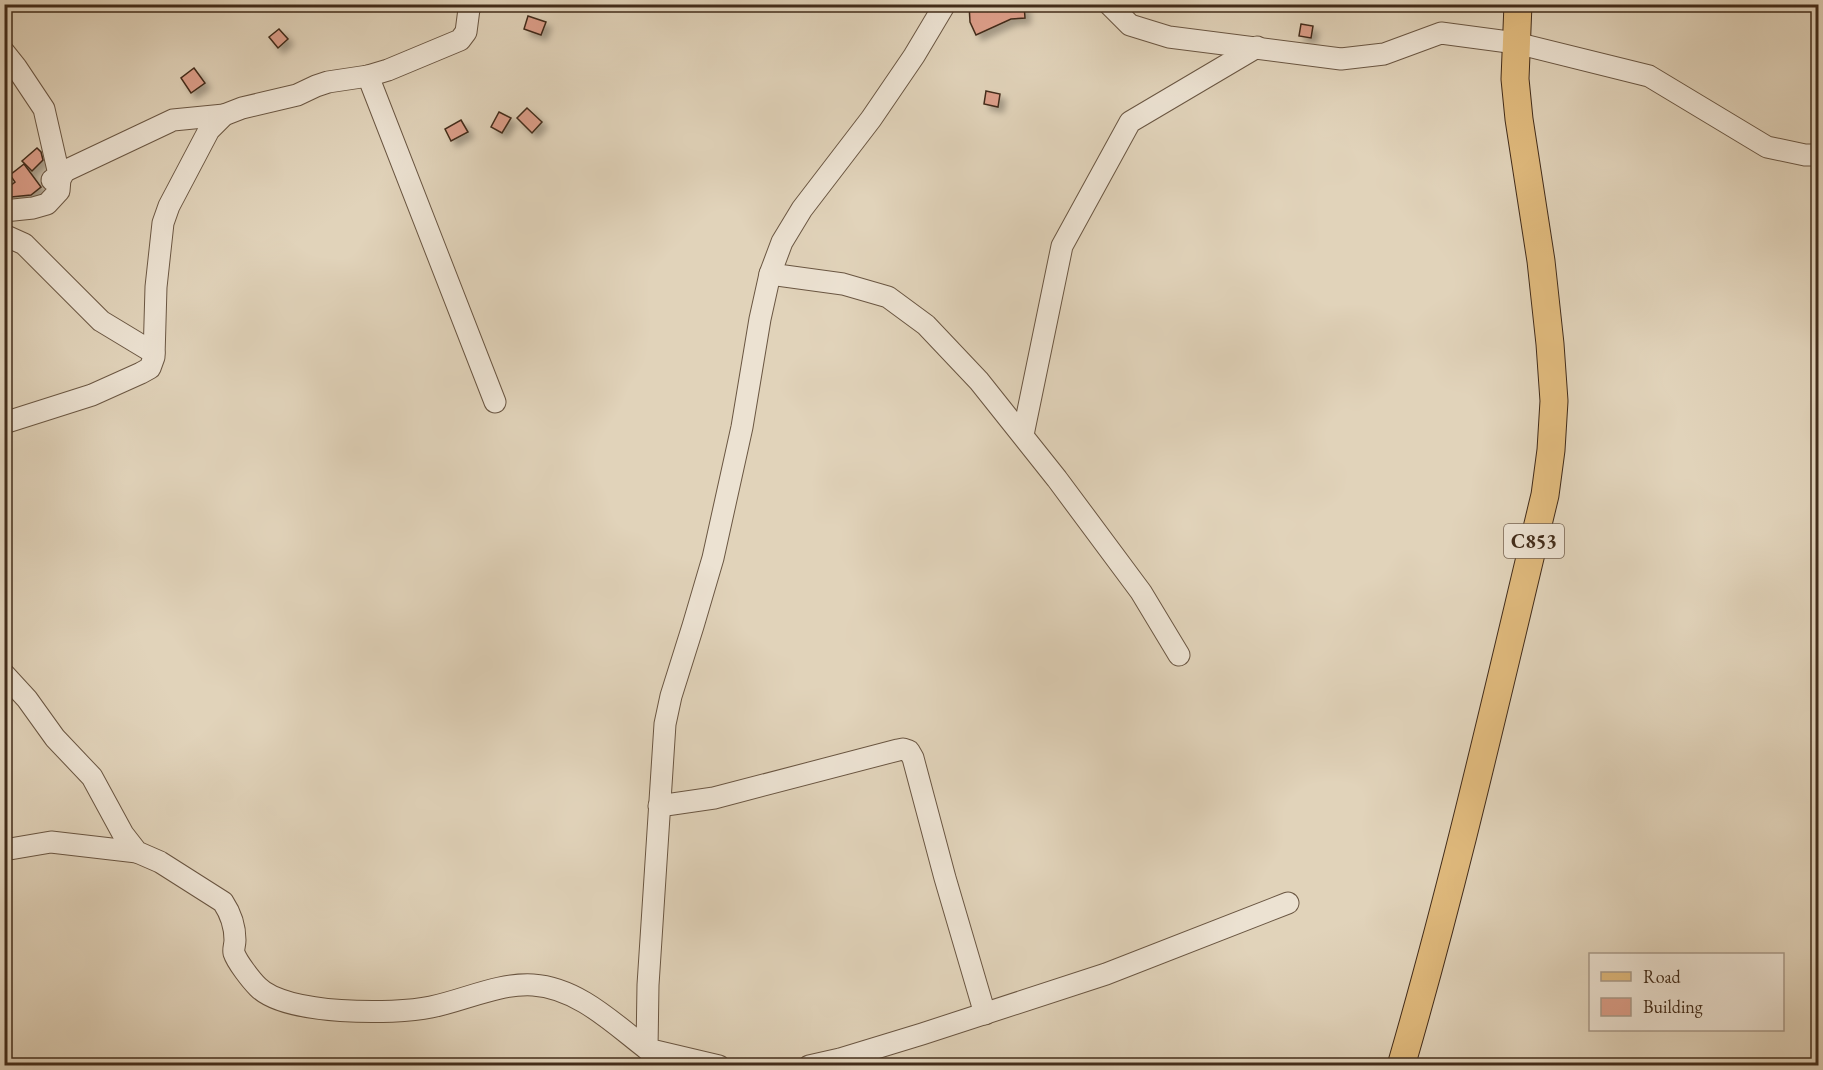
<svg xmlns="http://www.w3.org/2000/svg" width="1823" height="1070" font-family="'EB Garamond',serif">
	<defs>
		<filter id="shadow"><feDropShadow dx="5.5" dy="5.5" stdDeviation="3" flood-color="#0004"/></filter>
	</defs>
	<rect width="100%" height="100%" fill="#e1d3ba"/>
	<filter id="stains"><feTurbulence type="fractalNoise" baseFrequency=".00333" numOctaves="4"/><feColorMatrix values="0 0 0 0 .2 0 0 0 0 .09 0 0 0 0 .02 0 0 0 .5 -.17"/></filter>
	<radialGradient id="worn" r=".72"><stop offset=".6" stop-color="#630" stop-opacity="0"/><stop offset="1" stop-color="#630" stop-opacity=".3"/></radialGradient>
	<g fill="#dc9e89" stroke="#422c1a" stroke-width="1.5" filter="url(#shadow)">
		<polygon points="969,4 988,4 988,11 996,7 1024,4 1025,18 1011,19 976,35 970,22"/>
		<polygon points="528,16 546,22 541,35 524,29"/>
		<polygon points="1301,24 1313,26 1311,38 1299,36"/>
		<polygon points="279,29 288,39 278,48 269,37"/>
		<polygon points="194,68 205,83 191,93 181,78"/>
		<polygon points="986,91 1000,94 998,107 984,104"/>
		<polygon points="527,108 542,122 532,133 517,118"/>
		<polygon points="499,112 511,118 502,133 491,127"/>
		<polygon points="461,120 468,132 451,141 445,129"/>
		<polygon points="37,148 41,152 43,160 32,171 22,161"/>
		<polygon points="24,164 41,187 31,195 11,197 5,190 15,182 10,175"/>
	</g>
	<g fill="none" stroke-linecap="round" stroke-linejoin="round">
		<defs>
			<g id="minor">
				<polyline points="1109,4 1130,25 1169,37 1341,59 1384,54 1441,33 1516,43 1649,76 1767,147 1805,155 1818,155"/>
				<polyline points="4,52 16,67 44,109 60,179 59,191 47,204 33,208 4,211"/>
				<polyline points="368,76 495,402"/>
				<polyline points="52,180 60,179 65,171 173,120 224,115"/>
				<polyline points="4,235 24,244 101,321 154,353"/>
				<polyline points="770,274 843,284 888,297 926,325 979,381 1057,479 1141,592 1179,655"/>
				<polyline points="4,423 92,395 141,373 150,368 154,357 156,287 163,223 169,206 209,130 224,115 242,108 297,95 316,86 328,82 368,76 388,70 460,40 466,32 469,9 472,4"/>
				<polyline points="1023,435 1062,246 1130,122 1257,47"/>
				<path d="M4 674 27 699 55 738 92 777 123 834 137 852 160 862 223 902C231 914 235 925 235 940 235 945 233 949 234 953 237 962 251 980 258 987 285 1015 394 1015 431 1007 465 1000 498 983 533 985 578 988 613 1023 647 1049"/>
				<polyline points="659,806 714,798 898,750 903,749 909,751 913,758 945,878 985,1014"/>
				<polyline points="4,850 51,842 137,852"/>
				<polyline points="719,1066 647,1049 648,985 665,724 671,696 693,626 713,558 742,427 760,319 770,274 782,242 802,209 871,119 914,56 945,4"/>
				<polyline points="809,1066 840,1059 922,1034 1106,974 1288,903"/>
			</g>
			<path id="major" d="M1401 1066C1456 877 1499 686 1545 495L1551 450 1554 401 1550 344 1541 261 1519 119 1515 79 1518 4"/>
		</defs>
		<use href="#minor" stroke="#6a5642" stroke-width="23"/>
		<use href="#major" stroke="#422c1a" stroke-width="29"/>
		<use href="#minor" stroke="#ece2d2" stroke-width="21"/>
		<use href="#major" stroke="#e0ba7d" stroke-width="27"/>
	</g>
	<g text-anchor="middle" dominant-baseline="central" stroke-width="6" stroke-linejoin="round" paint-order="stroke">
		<rect fill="#ece2d2" stroke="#756351" stroke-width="1.5" x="1504" y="524" width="60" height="34" rx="4.5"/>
		<g font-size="20" font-weight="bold" fill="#422c1a">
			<text x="1534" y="541">C853</text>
		</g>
	</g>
	<rect width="1823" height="1070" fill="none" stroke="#e1d3ba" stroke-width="24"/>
	<rect x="6" y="6" width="1811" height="1058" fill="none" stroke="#422c1a" stroke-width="3"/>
	<rect x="12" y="12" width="1799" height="1046" fill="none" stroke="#422c1a" stroke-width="1.5"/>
	<rect x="1589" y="953" width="195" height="78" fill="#ece2d2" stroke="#a89988" stroke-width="1.5"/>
	<rect x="1601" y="972" width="30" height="9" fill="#e0ba7d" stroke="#a89988" stroke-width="1.5"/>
	<text x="1643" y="983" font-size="18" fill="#422c1a">Road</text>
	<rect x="1601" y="998" width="30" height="18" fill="#dc9e89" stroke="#a89988" stroke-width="1.5"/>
	<text x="1643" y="1013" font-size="18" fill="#422c1a">Building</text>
	<rect width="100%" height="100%" filter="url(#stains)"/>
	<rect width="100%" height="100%" fill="url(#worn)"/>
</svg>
